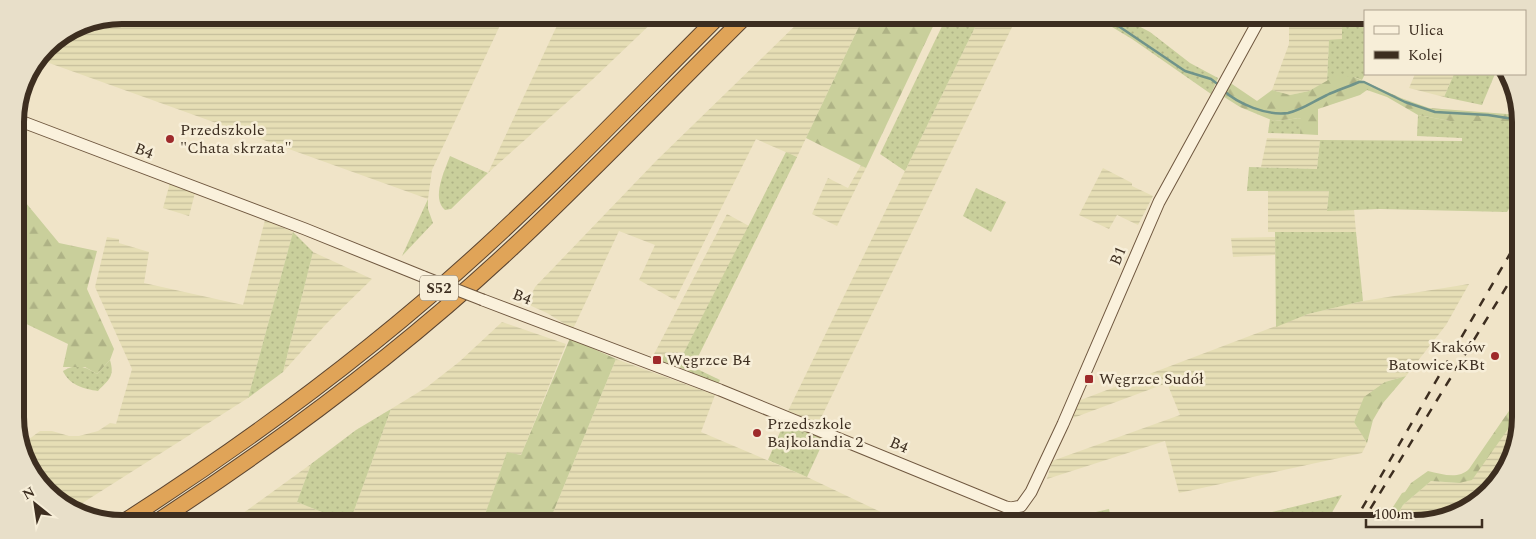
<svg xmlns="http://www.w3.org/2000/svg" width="1536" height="539" font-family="Spectral,serif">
	<defs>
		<pattern id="farmland-rules" width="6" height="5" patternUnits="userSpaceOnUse" patternTransform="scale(1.25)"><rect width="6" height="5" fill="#e6deb5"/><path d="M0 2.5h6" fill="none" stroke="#c6bf9b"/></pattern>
		<pattern id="grass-dots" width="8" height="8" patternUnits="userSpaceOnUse" patternTransform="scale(1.25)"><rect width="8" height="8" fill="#c9cf9b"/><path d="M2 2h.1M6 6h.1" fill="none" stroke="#aeb285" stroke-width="1.8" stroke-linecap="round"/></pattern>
		<pattern id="forest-firs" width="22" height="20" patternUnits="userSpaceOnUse" patternTransform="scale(1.25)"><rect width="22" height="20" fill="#c9cf9b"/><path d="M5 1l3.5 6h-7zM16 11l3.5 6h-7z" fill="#aeb285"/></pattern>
	</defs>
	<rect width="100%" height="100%" fill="#f0e4c8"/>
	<g fill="url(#farmland-rules)">
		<polygon points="122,15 504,17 432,170 428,199 38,59 51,42 81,23"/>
		<polygon points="561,17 658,17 592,80 488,173"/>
		<polygon points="803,18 863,18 797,157 756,139 675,300 639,280 655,245 619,231 573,329 547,313 527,304 535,287 656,161"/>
		<polygon points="979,19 1016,19 818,424 788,411"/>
		<polygon points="1301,20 1342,20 1342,40 1329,41 1327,82 1309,91 1290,95 1272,90 1289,44 1289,22 1300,24"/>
		<polygon points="1415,74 1454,74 1444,97 1409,88"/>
		<polygon points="1267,138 1320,140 1317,169 1261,167"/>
		<polygon points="861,165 866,168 837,226 812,214 828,178 848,188"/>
		<polygon points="1103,168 1132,183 1132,186 1153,196 1138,225 1117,215 1109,229 1079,215"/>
		<polygon points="170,183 195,193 189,216 163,208"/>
		<polygon points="1268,191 1329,191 1327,211 1354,209 1356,232 1268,232"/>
		<polygon points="727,214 749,226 677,366 673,365 677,358 665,353 662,361 653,356"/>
		<polygon points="265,220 293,232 248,398 73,509 42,488 21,445 40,431 52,431 69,436 79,436 98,431 110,423 116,424 132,369 95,287 107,237 119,239 119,243 149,252 144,283 243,305"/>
		<polygon points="1275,237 1275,255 1233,257 1231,238"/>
		<polygon points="313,252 372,279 327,323 283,372"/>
		<polygon points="1469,284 1446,325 1406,376 1385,382 1354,421 1367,443 1362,453 1179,493 1165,441 1047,479 1052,461 1180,415 1167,383 1073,418 1078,401 1308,314 1363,301"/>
		<polygon points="502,322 566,344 521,455 507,453 483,520 351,519 391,409 427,387 459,362"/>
		<polygon points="616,359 715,395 701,432 807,477 902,522 550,520"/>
		<polygon points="1516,405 1515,451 1479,502 1421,524 1392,524 1403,505 1431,481 1459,483 1513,422"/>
		<polygon points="311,464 297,502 339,519 235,519"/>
	</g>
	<g fill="url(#grass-dots)">
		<polygon points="946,18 979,19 905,171 880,154"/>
		<polygon points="1104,19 1125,19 1150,32 1190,63 1218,78 1211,94 1132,39 1102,21"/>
		<polygon points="1342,20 1365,20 1365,74 1362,80 1354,77 1327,82 1329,40 1342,39"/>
		<polygon points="1454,74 1495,74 1482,105 1444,97"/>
		<polygon points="1418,115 1450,121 1520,121 1519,192 1507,212 1380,209 1327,211 1329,191 1247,191 1249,167 1317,169 1320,140 1462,141 1462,138 1417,136"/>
		<polygon points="1302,118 1300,134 1268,133 1270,119 1274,121"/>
		<polygon points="786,152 797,157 693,367 720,380 718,385 677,366"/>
		<path d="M450 156 488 173 451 209 445 210C431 198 445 170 450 156Z"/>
		<polygon points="976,188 1006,202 991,232 963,216"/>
		<polygon points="428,199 428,209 433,223 402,256"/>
		<polygon points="293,232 313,252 283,372 248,398"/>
		<polygon points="1275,232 1356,232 1363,301 1308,314 1276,327"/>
		<polygon points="665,353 677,358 673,365 662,361"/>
		<path d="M110 360C115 377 109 379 98 391 84 389 69 385 63 371 76 363 86 367 97 374Z"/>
		<polygon points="391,409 351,519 339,519 297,502 311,464 356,430"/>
		<polygon points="784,423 825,438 807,477 768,460"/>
		<polygon points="1342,495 1326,523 1227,523"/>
		<polygon points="1109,509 1112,523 1052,522"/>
	</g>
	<g fill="url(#forest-firs)">
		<polygon points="863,18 937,18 866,168 806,138"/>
		<polygon points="1337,75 1354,77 1401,98 1429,108 1520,115 1520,121 1450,121 1418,115 1387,97 1367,90 1360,95 1318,109 1318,135 1300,134 1301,118 1274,121 1240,107 1221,95 1229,82 1257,101 1272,90 1290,95 1309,91"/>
		<polygon points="16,201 26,203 59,243 97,251 87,289 114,349 110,360 97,374 85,367 63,367 68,344 16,319"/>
		<polygon points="570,338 616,359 550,520 483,520 507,452 521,455"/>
		<polygon points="1406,376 1383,403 1373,420 1367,443 1354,422 1364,397 1385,382"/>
		<path d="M1516 379V405L1513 422 1472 480 1459 483 1431 481 1403 505 1392 524H1382L1402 493 1405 492 1411 483 1428 471C1442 474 1458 480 1469 469L1511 408Z"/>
	</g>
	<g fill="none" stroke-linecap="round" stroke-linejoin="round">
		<g stroke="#6f938a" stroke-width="2.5">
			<polyline points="1108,19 1185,71 1211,79 1220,86"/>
			<path d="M1223 90C1238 104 1267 116 1288 113 1302 110 1314 101 1327 95 1337 90 1348 87 1359 82H1364L1405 102 1435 112 1488 115 1520 120"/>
		</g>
		<defs>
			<g id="secondary">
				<polyline points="15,119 305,229 424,277"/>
				<polyline points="483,300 720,390 1006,507 1011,508 1021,506 1031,492 1063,424 1159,202 1259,20"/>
			</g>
			<g id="highway">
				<path d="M128 519C254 438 374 349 484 248 565 174 640 95 717 18"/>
				<path d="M161 519C285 438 405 348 513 247 592 173 667 94 744 18"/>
			</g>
		</defs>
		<use href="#secondary" stroke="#6f573f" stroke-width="13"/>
		<use href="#highway" stroke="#5b4430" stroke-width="17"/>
		<use href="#secondary" stroke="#faf1dc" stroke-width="11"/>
		<use href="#highway" stroke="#e0a458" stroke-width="15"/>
		<g stroke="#3d2e20" stroke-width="2.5" stroke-dasharray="9 9" stroke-linecap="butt">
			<polyline points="1353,524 1518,240"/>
			<polyline points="1361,524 1518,268"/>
		</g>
		<defs>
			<polyline id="secondary-bridge" points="424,277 483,300"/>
		</defs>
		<use href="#secondary-bridge" stroke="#6f573f" stroke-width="13" stroke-linecap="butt"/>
		<use href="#secondary-bridge" stroke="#faf1dc" stroke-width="11"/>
	</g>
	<g fill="#9e2a2b" stroke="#f7eed8" stroke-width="2">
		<circle cx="170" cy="139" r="5"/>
		<circle cx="1495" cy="356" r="5"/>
		<rect x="652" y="355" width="10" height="10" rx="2.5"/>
		<rect x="1084" y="374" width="10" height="10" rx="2.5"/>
		<circle cx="757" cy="433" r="5"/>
	</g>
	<g text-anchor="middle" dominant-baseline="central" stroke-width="5" stroke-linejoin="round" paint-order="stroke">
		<rect fill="#f7eed8" stroke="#756857" stroke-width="1" x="420" y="275.5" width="38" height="25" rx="4"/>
		<g font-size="15" font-weight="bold" fill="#3d2e20">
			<text x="439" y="288">S52</text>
		</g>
		<g font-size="16" fill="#3d2e20" stroke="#f7eed8" text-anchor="start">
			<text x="180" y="130">Przedszkole<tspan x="180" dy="18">"Chata skrzata"</tspan></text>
			<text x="1485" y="347" text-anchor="end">Kraków<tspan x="1485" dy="18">Batowice KBt</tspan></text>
			<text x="667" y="360">Węgrzce B4</text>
			<text x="1099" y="379">Węgrzce Sudół</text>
			<text x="767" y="424">Przedszkole<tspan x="767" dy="18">Bajkolandia 2</tspan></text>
		</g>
		<g font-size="16" fill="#3d2e20" stroke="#f7eed8">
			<text transform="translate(144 151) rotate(21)">B4</text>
			<text transform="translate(1118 256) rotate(-67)">B1</text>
			<text transform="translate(522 297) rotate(21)">B4</text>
			<text transform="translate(899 445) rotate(23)">B4</text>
		</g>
	</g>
	<path d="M0 0H1536V539H0ZM122 24H1414A98 98 0 0 1 1512 122V417A98 98 0 0 1 1414 515H122A98 98 0 0 1 24 417V122A98 98 0 0 1 122 24Z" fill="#e8dfc9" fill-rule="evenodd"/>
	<path fill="none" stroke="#3d2e20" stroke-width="6" d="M122 24H1414A98 98 0 0 1 1512 122V417A98 98 0 0 1 1414 515H122A98 98 0 0 1 24 417V122A98 98 0 0 1 122 24Z"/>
	<rect x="1364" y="10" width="162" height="65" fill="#f7eed8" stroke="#ada18e"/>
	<rect x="1374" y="26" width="25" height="8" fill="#faf1dc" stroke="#ada18e"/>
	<text x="1408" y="35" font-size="15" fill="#3d2e20">Ulica</text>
	<rect x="1374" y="51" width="25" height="8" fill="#3d2e20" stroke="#ada18e"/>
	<text x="1408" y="60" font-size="15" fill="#3d2e20">Kolej</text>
	<g transform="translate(35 504) rotate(330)" stroke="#f7eed8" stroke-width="4" paint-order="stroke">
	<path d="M0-4L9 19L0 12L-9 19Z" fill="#3d2e20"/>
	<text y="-8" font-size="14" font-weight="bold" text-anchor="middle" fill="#3d2e20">N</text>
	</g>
	<path d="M1366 519v8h116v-8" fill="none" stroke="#3d2e20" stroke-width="2.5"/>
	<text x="1374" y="519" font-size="15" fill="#3d2e20" stroke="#f7eed8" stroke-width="4" paint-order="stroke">100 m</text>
</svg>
